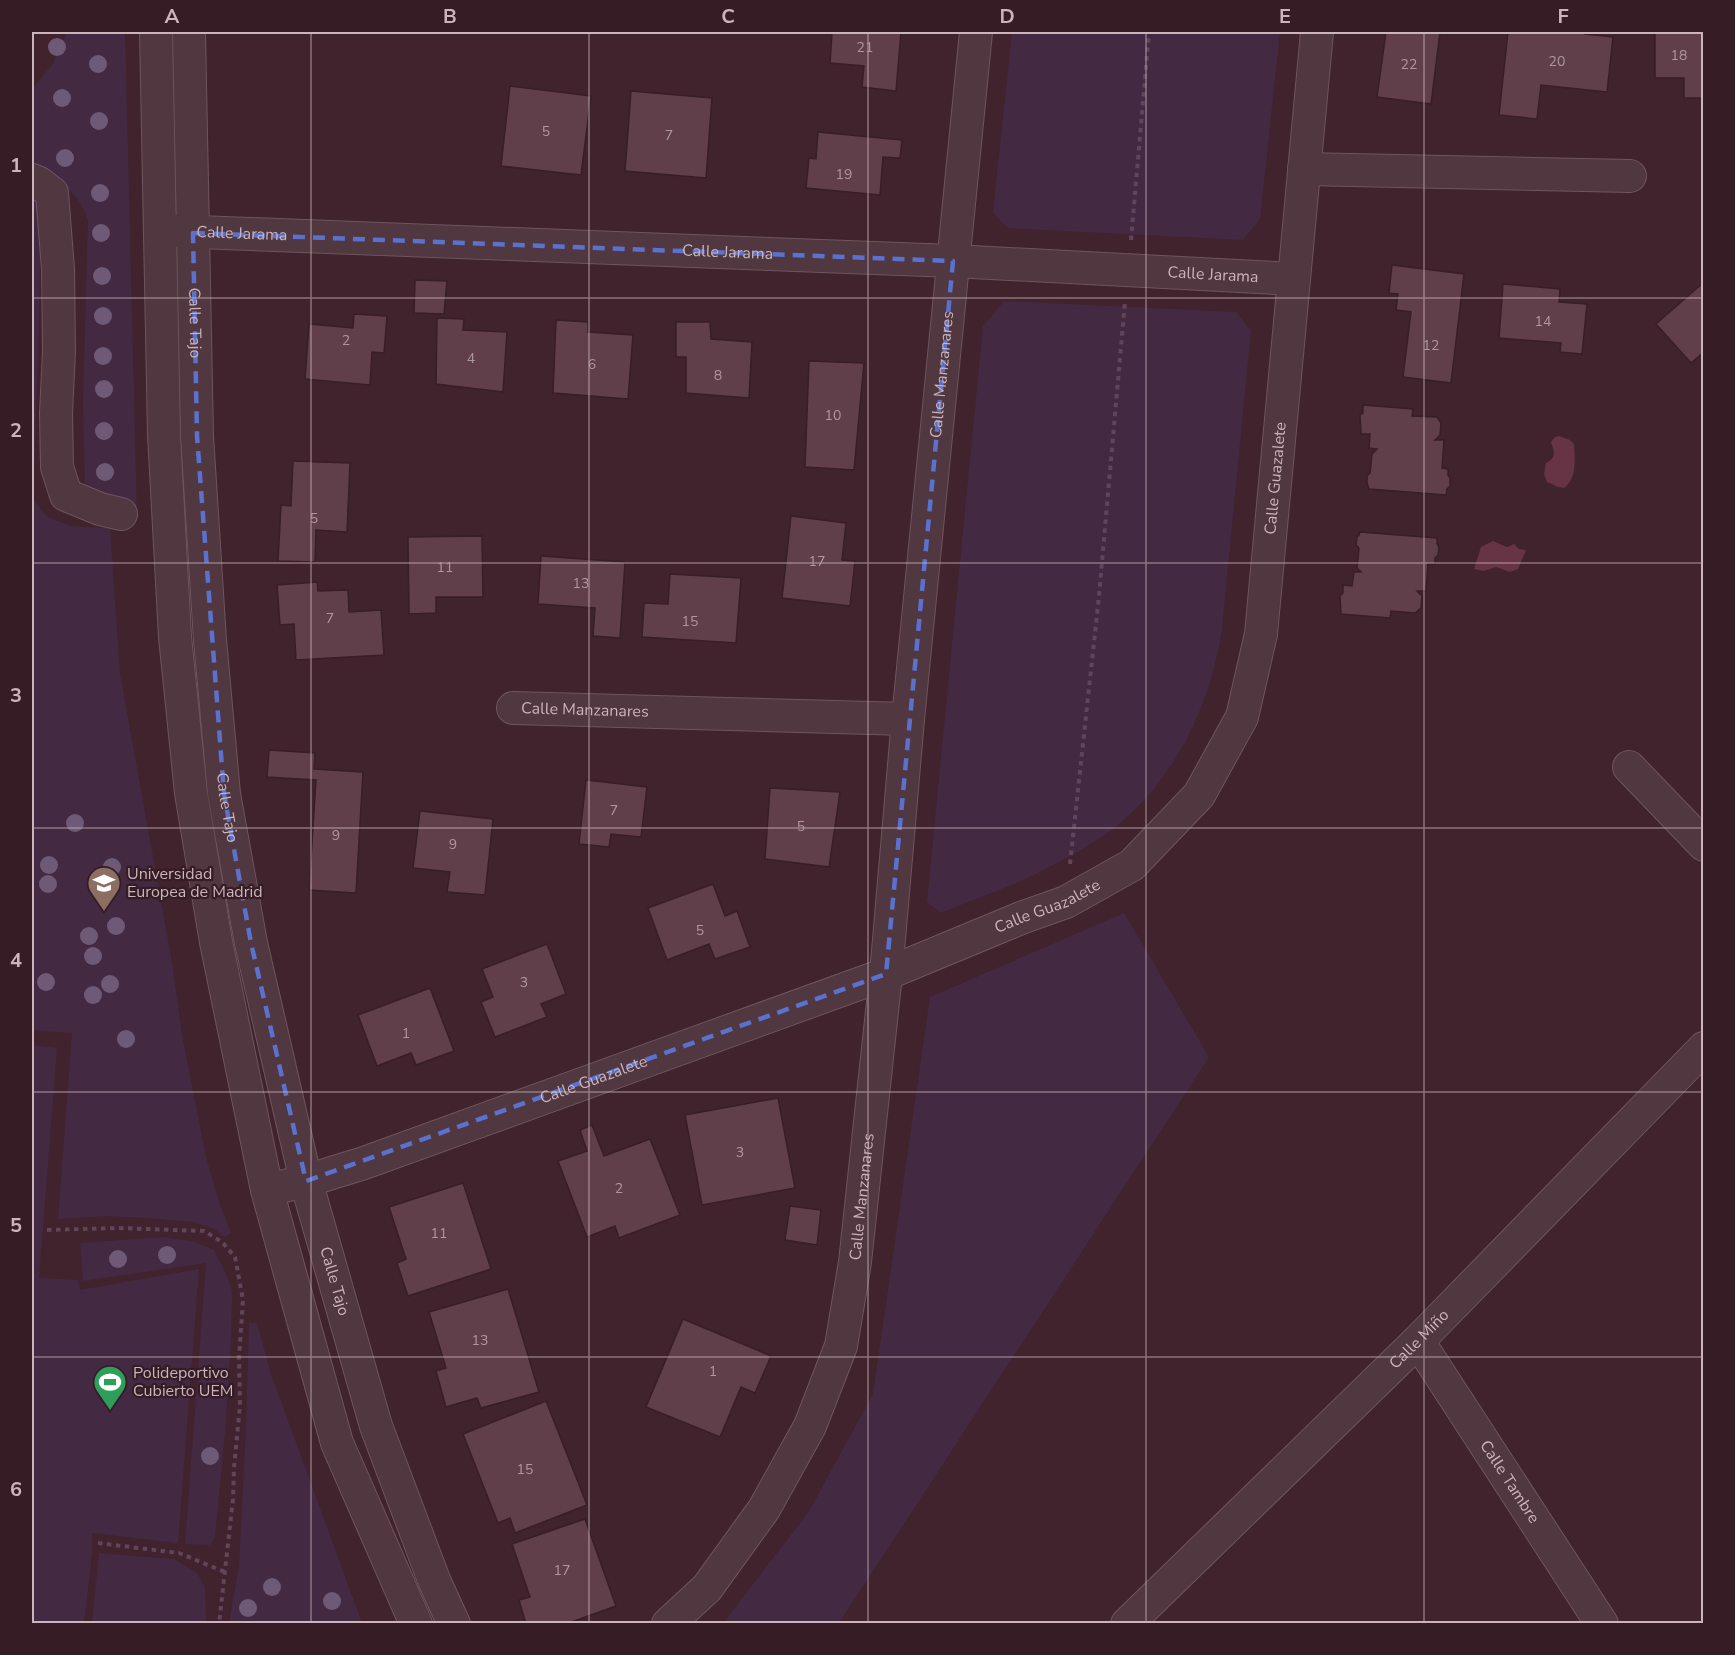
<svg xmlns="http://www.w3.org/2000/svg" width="1735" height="1655" font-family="'Nunito Sans',sans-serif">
	<rect width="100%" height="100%" fill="#40232d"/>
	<g fill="#442942">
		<path d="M67 32H125L137 520 95 506 85 490 83 401 88 220C76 187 65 185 32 180V89L52 65Z"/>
		<polygon points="1012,32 1280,32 1260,219 1243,240 1008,228 993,213"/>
		<polygon points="32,197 36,197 41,226 38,364 33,500 48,517 71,526 110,528 120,674 172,962 182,1035 206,1157 220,1205 231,1233 225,1237 214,1229 194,1222 146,1218 107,1216 58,1219 72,1033 32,1030"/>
		<path d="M1004 301 1236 312 1251 330 1222 628C1211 705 1175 780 1113 829 1092 845 1066 858 1042 871 1011 887 974 899 941 913L927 902 983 326Z"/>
		<polygon points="1124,913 1209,1057 839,1623 723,1623 808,1513 873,1394 930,997"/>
		<polygon points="32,1045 57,1048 39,1278 78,1280 80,1290 199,1269 178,1543 92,1533 92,1554 84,1623 32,1623"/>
		<polygon points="163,1237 195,1242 214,1250 227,1276 232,1291 231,1340 225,1432 215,1537 210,1545 185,1544 206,1263 83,1281 80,1243"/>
		<polygon points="249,1322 257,1323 271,1374 362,1623 229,1623 239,1566 246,1428"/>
		<polygon points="99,1553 174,1559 197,1573 205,1587 206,1623 92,1623"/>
	</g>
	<g fill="#663445">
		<path d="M1559 436 1570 440 1574 444C1575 458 1577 479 1564 488L1558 487 1547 482 1544 474 1546 463C1557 458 1554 451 1551 442L1555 437Z"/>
		<polygon points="1493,541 1507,547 1514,544 1519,549 1526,550 1518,569 1510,572 1496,567 1484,571 1474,569 1481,547"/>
	</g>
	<g fill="#613f4a" stroke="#371e27" stroke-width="1.5">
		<polygon points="832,32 901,32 896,91 862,87 864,66 830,63"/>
		<polygon points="1386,32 1440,32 1431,104 1377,97"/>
		<polygon points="1508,32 1585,32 1585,34 1613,37 1607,92 1541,85 1537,119 1499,115"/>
		<polygon points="1655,32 1704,32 1704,98 1684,98 1684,78 1655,78"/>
		<polygon points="510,86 591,96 581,175 501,166"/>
		<polygon points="631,91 712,98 706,178 625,171"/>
		<polygon points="818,132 902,140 900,158 883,157 880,195 806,188 809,158 816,159"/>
		<polygon points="1392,265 1464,274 1451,383 1403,377 1411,312 1396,310 1398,294 1389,293"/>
		<polygon points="415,280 447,281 444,314 414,313"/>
		<polygon points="1704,282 1704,352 1691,363 1656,324"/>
		<polygon points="1503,284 1560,289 1559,302 1587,304 1582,354 1560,352 1561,343 1499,338"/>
		<polygon points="354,314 387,316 384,353 372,352 370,385 305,379 309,324 353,328"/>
		<polygon points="437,318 464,319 463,330 507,332 503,392 436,384"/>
		<polygon points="556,320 588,322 588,332 633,335 628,399 553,393"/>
		<polygon points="676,322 710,322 711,339 752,342 749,398 686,393 686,357 676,357"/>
		<polygon points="809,361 864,363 854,470 805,467"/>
		<polygon points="1363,405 1413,409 1412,416 1437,417 1441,423 1440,435 1435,440 1444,440 1442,468 1448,469 1448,475 1450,478 1450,486 1447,489 1446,495 1369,489 1367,483 1367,476 1370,473 1372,454 1377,449 1369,448 1370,434 1361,434 1360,415 1363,413"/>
		<polygon points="293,461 350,463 347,532 316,530 315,562 278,561 281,505 291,506"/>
		<polygon points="791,516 846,523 842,560 855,561 850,606 782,598"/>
		<polygon points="1360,532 1437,538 1437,544 1439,547 1438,555 1435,558 1435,564 1428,564 1426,591 1417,591 1422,596 1421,608 1415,613 1391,611 1390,618 1341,614 1340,596 1343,593 1343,585 1352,586 1354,572 1361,572 1357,568 1359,548 1356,545 1357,537 1359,535"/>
		<polygon points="482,536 483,597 436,597 436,613 409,614 408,537"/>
		<polygon points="541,556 625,562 620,638 593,636 595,608 538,604"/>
		<polygon points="670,574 741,578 736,643 642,637 644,603 668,604"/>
		<polygon points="317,582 318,591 348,590 349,612 381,610 384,655 296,660 294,624 280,625 277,585"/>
		<polygon points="269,750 315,753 314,769 363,772 356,893 309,890 316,780 267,777"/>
		<polygon points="586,780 647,787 641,837 611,834 609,847 579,844"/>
		<polygon points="770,788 840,792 829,867 765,859"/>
		<polygon points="420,811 493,819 485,895 447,892 450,872 413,868"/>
		<polygon points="713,884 725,916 737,911 750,947 715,959 709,944 667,960 648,908"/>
		<polygon points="547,944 566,994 541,1004 547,1017 495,1037 481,1002 493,997 482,969"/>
		<polygon points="430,988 454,1051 416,1065 411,1053 377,1066 358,1015"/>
		<polygon points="778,1098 795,1188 702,1205 685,1115"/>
		<polygon points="592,1125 604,1156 650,1139 680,1215 619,1238 615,1226 587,1237 558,1161 587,1151 580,1130"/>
		<polygon points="463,1183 491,1269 408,1296 397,1263 406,1259 389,1207"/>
		<polygon points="790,1206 821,1210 817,1245 785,1240"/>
		<polygon points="508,1289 539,1392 481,1408 477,1398 446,1407 436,1371 446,1368 429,1312"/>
		<polygon points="683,1319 771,1356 755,1393 741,1387 720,1437 646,1407"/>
		<polygon points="546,1401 587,1505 515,1533 510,1518 498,1523 463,1434"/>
		<polygon points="585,1519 616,1606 566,1624 526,1624 519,1600 530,1597 512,1544"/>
	</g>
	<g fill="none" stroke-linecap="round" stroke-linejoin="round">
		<defs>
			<g id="minor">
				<polyline points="156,32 164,435 175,637 191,793 216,942 267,1190 337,1443 416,1624"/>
				<path id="s1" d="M189 32 197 436 210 640 224 794 251 943 306 1181 376 1426 434 1580 454 1624"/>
				<polyline points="1304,169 1630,176"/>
				<polyline points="32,180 39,183 52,193 58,269 59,351 56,413 57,467 66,495 100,509 121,514"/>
				<path id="s2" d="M173 231 953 261 1294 279"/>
				<path id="s3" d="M513 708 908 719"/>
				<polyline points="1629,767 1704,845"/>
				<path id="s4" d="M267 1190 306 1181 364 1163 886 974 1021 918 1066 902 1132 865 1199 795 1242 717 1261 634 1317 32"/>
				<path id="s5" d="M1418 1341 1602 1624"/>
				<path id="s6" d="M668 1624 707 1588 764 1509 810 1426 841 1346 855 1262 886 974 908 719 976 32"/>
				<path id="s7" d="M1127 1624 1418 1341 1704 1048"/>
			</g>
		</defs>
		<use href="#minor" stroke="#6e555e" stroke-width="34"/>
		<g stroke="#60455b" stroke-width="4" stroke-dasharray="4.5 4.5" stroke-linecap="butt">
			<polyline points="1131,240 1149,32"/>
			<polyline points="1070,864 1099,596 1125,301"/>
			<polyline points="47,1230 119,1228 204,1231 222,1242 235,1257 243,1300 239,1358 240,1405 234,1468 233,1499 219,1624"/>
			<polyline points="98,1543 179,1553 225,1572"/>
		</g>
		<use href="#minor" stroke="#503740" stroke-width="32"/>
	</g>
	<g fill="#6e5a76">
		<circle cx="57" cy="47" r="9"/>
		<circle cx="98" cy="64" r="9"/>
		<circle cx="62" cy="98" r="9"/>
		<circle cx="99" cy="121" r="9"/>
		<circle cx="65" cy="158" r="9"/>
		<circle cx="100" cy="193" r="9"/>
		<circle cx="101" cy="233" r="9"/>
		<circle cx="102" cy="276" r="9"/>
		<circle cx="103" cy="316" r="9"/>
		<circle cx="103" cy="356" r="9"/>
		<circle cx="104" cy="389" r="9"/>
		<circle cx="104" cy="431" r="9"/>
		<circle cx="105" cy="472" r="9"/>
		<circle cx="75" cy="823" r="9"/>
		<circle cx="49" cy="865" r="9"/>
		<circle cx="112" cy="867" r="9"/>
		<circle cx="48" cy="884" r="9"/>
		<circle cx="104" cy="895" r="9"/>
		<circle cx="116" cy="926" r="9"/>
		<circle cx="89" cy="936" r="9"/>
		<circle cx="93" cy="956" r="9"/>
		<circle cx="46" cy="982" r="9"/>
		<circle cx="110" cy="984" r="9"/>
		<circle cx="93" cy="995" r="9"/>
		<circle cx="126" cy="1039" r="9"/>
		<circle cx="167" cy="1255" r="9"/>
		<circle cx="118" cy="1259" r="9"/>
		<circle cx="210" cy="1456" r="9"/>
		<circle cx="272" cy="1587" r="9"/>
		<circle cx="332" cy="1601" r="9"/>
		<circle cx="248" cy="1608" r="9"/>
	</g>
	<path fill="none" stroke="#5a72ce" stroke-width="4.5" stroke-dasharray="12 8" stroke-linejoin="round" d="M193 233 953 261 886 974 306 1181 251 943 224 794 197 436Z"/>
	<path fill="none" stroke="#cbb4bb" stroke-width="1.5" stroke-opacity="0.55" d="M311 32V1624M589 32V1624M868 32V1624M1146 32V1624M1424 32V1624M32 298H1704M32 563H1704M32 828H1704M32 1092H1704M32 1357H1704"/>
	<defs>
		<symbol id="university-pin" viewBox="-11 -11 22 30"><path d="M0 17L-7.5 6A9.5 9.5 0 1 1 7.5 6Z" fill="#8d6e63" stroke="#351c25"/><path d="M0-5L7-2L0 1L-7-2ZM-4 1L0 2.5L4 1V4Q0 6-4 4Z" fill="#fff"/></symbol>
		<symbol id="stadium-pin" viewBox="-11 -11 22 30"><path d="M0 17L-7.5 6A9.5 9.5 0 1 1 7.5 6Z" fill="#2e9e5b" stroke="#351c25"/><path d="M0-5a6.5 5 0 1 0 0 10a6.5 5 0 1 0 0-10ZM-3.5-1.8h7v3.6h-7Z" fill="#fff"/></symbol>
	</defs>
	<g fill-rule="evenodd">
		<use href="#university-pin" x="85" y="864" width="38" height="52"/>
		<use href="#stadium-pin" x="91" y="1363" width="38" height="52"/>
	</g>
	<g text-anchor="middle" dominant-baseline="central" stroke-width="4.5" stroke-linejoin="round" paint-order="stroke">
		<g font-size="14" fill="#b0979f">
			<text x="865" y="47">21</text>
			<text x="1679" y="55">18</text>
			<text x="1557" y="61">20</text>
			<text x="1409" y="64">22</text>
			<text x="546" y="131">5</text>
			<text x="669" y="135">7</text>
			<text x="844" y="174">19</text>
			<text x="1543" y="321">14</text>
			<text x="346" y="340">2</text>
			<text x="1431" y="345">12</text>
			<text x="471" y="358">4</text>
			<text x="592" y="364">6</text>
			<text x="718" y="375">8</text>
			<text x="833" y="415">10</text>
			<text x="314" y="518">5</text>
			<text x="817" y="561">17</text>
			<text x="445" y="567">11</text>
			<text x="581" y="583">13</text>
			<text x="330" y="618">7</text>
			<text x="690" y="621">15</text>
			<text x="614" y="810">7</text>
			<text x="801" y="826">5</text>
			<text x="336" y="835">9</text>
			<text x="453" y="844">9</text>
			<text x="700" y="930">5</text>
			<text x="524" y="982">3</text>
			<text x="406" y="1033">1</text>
			<text x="740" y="1152">3</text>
			<text x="619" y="1188">2</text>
			<text x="439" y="1233">11</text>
			<text x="480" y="1340">13</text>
			<text x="713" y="1371">1</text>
			<text x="525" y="1469">15</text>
			<text x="562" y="1570">17</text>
		</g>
		<g font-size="16" fill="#cbb4bb" stroke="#351c25">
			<text stroke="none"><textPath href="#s2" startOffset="69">Calle Jarama</textPath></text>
			<text stroke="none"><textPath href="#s2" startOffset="555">Calle Jarama</textPath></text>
			<text stroke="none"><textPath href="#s2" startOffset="1041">Calle Jarama</textPath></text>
			<text stroke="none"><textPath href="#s1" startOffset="291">Calle Tajo</textPath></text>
			<text stroke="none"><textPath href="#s6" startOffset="1308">Calle Manzanares</textPath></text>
			<text stroke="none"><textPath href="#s4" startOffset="1353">Calle Guazalete</textPath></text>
			<text stroke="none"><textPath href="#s3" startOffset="72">Calle Manzanares</textPath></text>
			<text stroke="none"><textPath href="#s1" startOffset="777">Calle Tajo</textPath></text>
			<text stroke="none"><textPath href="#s4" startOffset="831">Calle Guazalete</textPath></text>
			<text stroke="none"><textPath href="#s4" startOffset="345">Calle Guazalete</textPath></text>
			<text stroke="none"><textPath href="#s6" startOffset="482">Calle Manzanares</textPath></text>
			<text stroke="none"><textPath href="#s1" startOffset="1263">Calle Tajo</textPath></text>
			<text stroke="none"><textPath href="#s7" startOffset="408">Calle Miño</textPath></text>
			<text stroke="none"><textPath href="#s5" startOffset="168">Calle Tambre</textPath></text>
		</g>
		<g font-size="16" fill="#cbb4bb" stroke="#351c25" text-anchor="start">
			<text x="127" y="874">Universidad<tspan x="127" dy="18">Europea de Madrid</tspan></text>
			<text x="133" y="1373">Polideportivo<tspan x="133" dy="18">Cubierto UEM</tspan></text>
		</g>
	</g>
	<rect width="1735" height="1655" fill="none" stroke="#351c25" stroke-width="66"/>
	<rect x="33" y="33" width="1669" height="1589" fill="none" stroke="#cbb4bb" stroke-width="2"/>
	<g font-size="20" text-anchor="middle" font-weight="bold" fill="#cbb4bb">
		<text x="172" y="23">A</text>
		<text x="450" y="23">B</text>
		<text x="728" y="23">C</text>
		<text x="1007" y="23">D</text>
		<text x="1285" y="23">E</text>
		<text x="1563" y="23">F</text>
		<text x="16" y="172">1</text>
		<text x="16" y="437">2</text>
		<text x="16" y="702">3</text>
		<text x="16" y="967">4</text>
		<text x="16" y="1232">5</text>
		<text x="16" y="1496">6</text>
	</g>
</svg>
